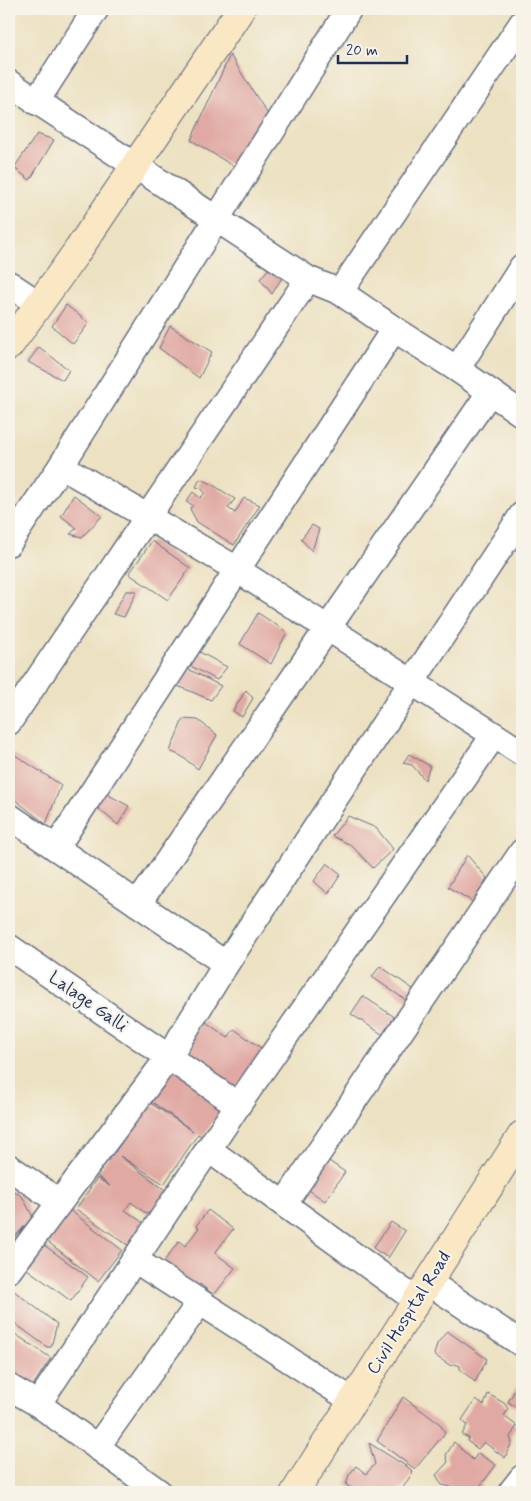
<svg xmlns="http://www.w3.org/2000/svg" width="531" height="1501" font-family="Mynerve,sans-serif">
	<rect width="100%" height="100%" fill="#f7f3e8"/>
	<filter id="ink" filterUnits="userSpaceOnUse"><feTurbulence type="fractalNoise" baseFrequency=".02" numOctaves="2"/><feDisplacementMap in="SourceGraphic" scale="10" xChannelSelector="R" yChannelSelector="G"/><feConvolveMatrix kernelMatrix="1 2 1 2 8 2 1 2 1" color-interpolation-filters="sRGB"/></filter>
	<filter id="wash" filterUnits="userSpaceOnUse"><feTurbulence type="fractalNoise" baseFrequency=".0096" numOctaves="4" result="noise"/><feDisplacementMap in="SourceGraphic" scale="20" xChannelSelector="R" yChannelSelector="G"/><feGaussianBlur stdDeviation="1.12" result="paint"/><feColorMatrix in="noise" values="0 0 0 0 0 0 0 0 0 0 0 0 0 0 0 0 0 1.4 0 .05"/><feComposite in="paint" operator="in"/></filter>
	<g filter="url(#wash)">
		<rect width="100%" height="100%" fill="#ece1c1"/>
		<g id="blocks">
			<g fill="#e0a9a3">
				<polygon points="230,55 272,121 238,169 191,140"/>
				<polygon points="37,134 54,140 30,180 14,168"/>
				<polygon points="272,265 285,273 272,294 260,279"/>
				<polygon points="66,305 89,323 73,344 52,326"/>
				<polygon points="170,326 212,352 199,378 159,348"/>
				<polygon points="39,347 69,370 63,380 28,362"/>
				<polygon points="200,479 210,483 235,499 228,508 235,513 244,498 260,505 234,545 197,522 190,509 193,505 186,502 193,492 200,498 205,493 202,489 196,487"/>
				<polygon points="74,495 102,516 82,537 70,534 77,528 61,516"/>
				<polygon points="312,525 319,529 312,551 301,539"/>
				<polygon points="152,541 190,568 168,600 129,574"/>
				<polygon points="126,591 137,591 124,617 113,614"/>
				<polygon points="258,613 287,632 271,664 240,644"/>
				<polygon points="196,650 227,667 217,680 189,665"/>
				<polygon points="182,666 221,686 211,700 173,684"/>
				<polygon points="246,690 253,698 242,717 233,711"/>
				<polygon points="183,719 198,720 217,735 198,769 181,756 170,751"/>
				<polygon points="9,751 61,785 46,824 9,795"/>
				<polygon points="409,754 430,766 425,780 412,765 403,763"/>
				<polygon points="103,792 129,806 118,825 94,805"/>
				<polygon points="348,816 376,828 393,849 373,868 351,845 332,836"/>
				<polygon points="467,855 487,878 473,902 448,887"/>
				<polygon points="327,863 341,874 328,894 314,881"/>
				<polygon points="380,966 420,994 413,1005 372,977"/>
				<polygon points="363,996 399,1020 388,1038 351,1014"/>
				<polygon points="203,1020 228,1038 234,1029 264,1050 234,1093 175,1061"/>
				<polygon points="173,1064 227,1102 202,1137 198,1134 164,1184 120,1156 173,1196 158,1216 152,1211 147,1214 131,1202 125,1210 145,1224 129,1246 76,1209 97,1178 110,1186 96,1175 113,1151 115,1152 149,1102 193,1131 148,1099"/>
				<polygon points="323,1157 345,1172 325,1201 303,1186"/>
				<polygon points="9,1189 22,1196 33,1217 9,1243"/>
				<polygon points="67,1208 122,1250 98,1281 43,1238"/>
				<polygon points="208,1210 233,1229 215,1253 235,1268 214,1295 200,1284 193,1293 159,1268 179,1241 185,1246 199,1228 196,1226"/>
				<polygon points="391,1222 405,1231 388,1258 373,1248"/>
				<polygon points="44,1245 88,1277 71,1301 27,1269"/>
				<polygon points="9,1287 57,1324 51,1347 47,1347 9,1319"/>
				<polygon points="9,1330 51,1358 25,1397 9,1386"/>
				<polygon points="447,1331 487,1359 475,1382 460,1369 460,1366 455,1364 451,1366 434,1355 437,1344"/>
				<polygon points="522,1378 522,1410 508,1402"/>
				<polygon points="488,1394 504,1403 508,1409 504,1416 517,1426 510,1437 512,1442 505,1458 484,1442 478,1449 467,1441 469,1438 462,1435 467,1425 462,1420 476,1399 484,1405"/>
				<polygon points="403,1397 440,1424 445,1433 415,1469 377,1441"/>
				<polygon points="454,1442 473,1460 478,1453 496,1465 481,1485 481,1492 464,1492 463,1490 442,1485 436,1475 448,1462 446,1455"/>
				<polygon points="369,1443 409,1468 413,1472 402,1489 396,1489 394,1492 359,1492 346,1485 349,1475 356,1466 366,1474 375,1464"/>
			</g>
		</g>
	</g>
	<g filter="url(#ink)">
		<use href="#blocks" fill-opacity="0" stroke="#646d81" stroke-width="1"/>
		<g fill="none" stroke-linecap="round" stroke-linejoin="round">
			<defs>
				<g id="street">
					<polyline points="9,83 308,279"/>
					<polyline points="36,102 96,9"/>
					<polyline points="9,284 39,304"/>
					<polyline points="340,292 394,329"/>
					<polyline points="457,369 522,267"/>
					<polyline points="61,466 228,564 522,753"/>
					<polyline points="9,543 61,466 349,9"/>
					<polyline points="9,722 308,279 340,292 522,23"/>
					<polyline points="9,816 226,964"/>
					<polyline points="56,848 394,329 457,369 522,414"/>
					<polyline points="138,904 490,392"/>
					<polyline points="9,947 238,1105"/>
					<polyline points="208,1149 417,1301"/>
					<polyline points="9,1167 59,1202"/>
					<polyline points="284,1204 522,852"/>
					<polyline points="135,1260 353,1401"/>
					<polyline points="9,1270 168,1058 226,964 522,515"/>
					<polyline points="428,1282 522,1344"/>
					<polyline points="9,1387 38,1404 159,1492"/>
					<polyline points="38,1404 238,1105 494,735"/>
					<polyline points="97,1447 200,1302"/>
					<polyline points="511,1492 522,1478"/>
				</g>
				<g id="secondary">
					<polyline points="9,346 78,250 241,9"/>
					<polyline points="295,1492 522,1135"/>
				</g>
			</defs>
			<use href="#street" stroke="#646d81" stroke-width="28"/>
			<use href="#secondary" stroke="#646d81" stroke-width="30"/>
			<use href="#street" stroke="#fff" stroke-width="25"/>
			<use href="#secondary" stroke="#fae7c3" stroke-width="28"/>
		</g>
	</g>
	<g text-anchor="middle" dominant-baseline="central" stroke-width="4.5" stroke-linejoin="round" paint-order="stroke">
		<g font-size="18" fill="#1b2f5e" stroke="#f7f3e8">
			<text transform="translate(88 1002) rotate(35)">Lalage Galli</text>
			<text transform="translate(409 1313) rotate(-58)">Civil Hospital Road</text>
		</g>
	</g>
	<rect width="531" height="1501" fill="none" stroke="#f7f3e8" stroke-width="30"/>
	<path d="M338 55v8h69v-8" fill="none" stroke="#1b2f5e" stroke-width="2.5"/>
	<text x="346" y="55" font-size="15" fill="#1b2f5e" stroke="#f7f3e8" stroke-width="4" paint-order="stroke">20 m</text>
</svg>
